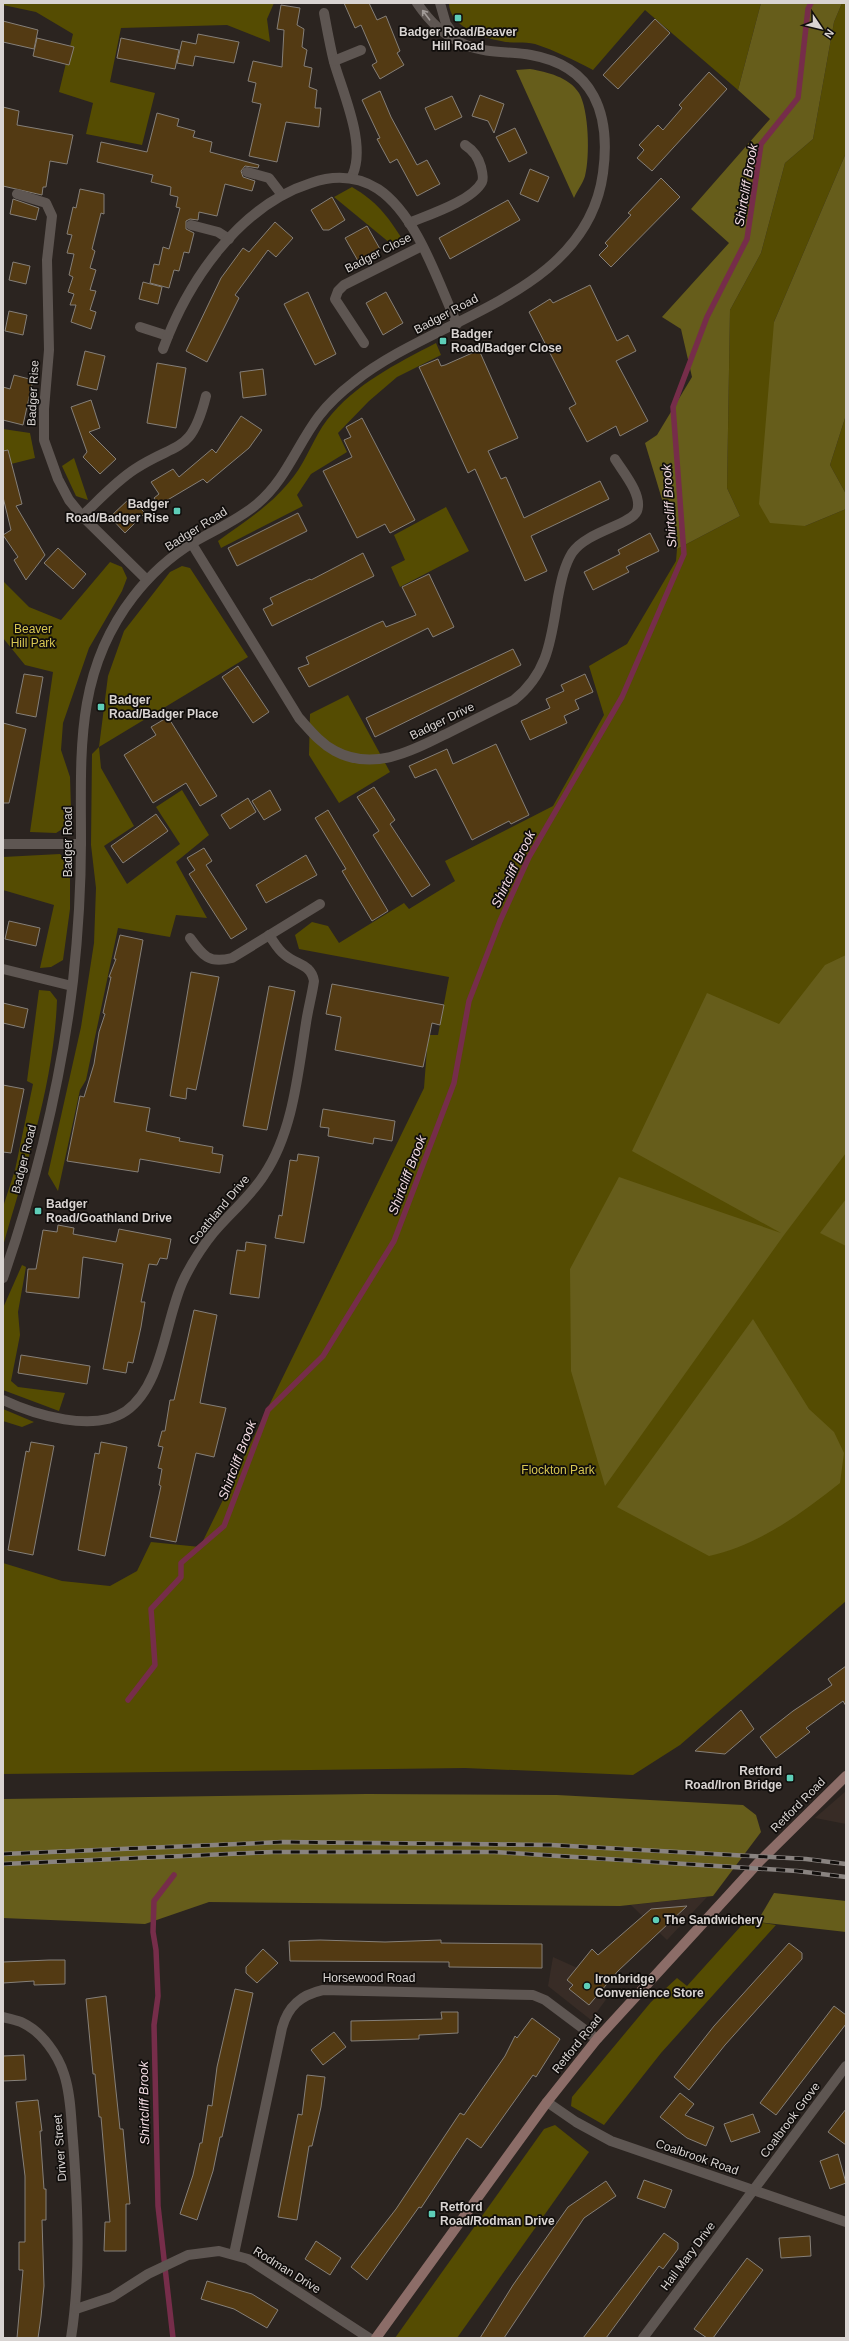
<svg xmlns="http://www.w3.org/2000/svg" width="849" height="2341" font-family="Helvetica,sans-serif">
	<rect width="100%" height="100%" fill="#2b2420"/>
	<g fill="#382c26">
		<polygon points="846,1791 846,1824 815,1818"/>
		<polygon points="707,1897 667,1940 631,1905"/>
		<polygon points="553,1957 584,1971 610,1994 591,2020 548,1986"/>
	</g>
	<g fill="#554c02">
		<polygon points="3,3 274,3 267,19 270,42 227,25 121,28 110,82 155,93 142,145 86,134 93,103 59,92 73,34 36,12 3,5"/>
		<path d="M449 3H761L738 90 645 10 593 70C574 60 556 51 535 44 524 41 512 44 501 41 482 38 449 26 449 3Z"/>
		<polygon points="842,3 846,3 846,153 774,322 805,526 846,509 846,1601 680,1745 633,1775 465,1768 3,1774 3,1563 62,1581 110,1586 137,1571 151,1542 200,1547 424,1088 428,1035 438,1035 449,977 299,949 295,935 312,922 328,926 339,943 404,903 409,909 455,881 445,861 553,806 604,715 589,666 627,644 676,561 677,549 740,516 727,488 730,310 761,253 785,163 813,139 834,22"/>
		<path d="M352 187C376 201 387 215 402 239L396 248 334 197Z"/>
		<path d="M436 343 441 355 397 377 369 401 338 433 347 452 311 474 297 495 303 506 221 548 218 541C247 520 272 505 294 476 307 459 314 437 327 420 355 384 396 364 436 343Z"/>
		<polygon points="846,415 846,494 830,465"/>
		<polygon points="3,429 30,433 35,458 3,466"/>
		<polygon points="74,458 88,500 76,496 62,466"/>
		<polygon points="446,507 469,551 400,587 391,567 405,560 394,535"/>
		<polygon points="110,562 122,567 127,578 122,591 89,648 63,723 61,750 70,777 71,809 67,826 56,833 30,832 53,672 25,665 3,638 3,581 29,607 61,620"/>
		<polygon points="182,566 190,568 248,657 99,747 101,768 134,826 104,846 127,884 180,844 156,807 182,790 209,835 176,862 207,918 176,915 170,937 118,928 86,1080 80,1090 58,1191 48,1174 81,1027 94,943 96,888 91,845 92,754 99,747 108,676 124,631 170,572"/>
		<polygon points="348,695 390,772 339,803 309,755 310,714"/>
		<polygon points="60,854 70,864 70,909 63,960 51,967 40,968 54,905 3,890 3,857"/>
		<path d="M39 990 50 991 57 1000C54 1083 26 1166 3 1246V1207L15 1170 33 1084 27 1081Z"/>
		<polygon points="22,1265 26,1267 18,1312 20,1335 11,1381 18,1387 65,1393 59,1411 3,1390 3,1308"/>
		<polygon points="3,1409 34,1422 22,1427 3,1421"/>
		<polygon points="750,1916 757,1922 776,1925 661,2053 604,2125 571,2106 572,2097 651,2002 677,1978 687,1986"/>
		<polygon points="555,2125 589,2152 457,2338 395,2338 544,2129"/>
	</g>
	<g fill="#665d1b">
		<polygon points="761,3 842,3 834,22 813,139 785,163 761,253 730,310 727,488 740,516 677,549 645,443 657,435 692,377 681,329 662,317 729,243 691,209 770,119 738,90"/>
		<path d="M530 69C547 72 569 77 579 93 589 110 590 157 585 176 583 183 577 191 574 198L516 70Z"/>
		<polygon points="846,153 846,415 830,465 846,494 846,509 805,526 770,523 759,504 774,322"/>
		<polygon points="846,955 846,1153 784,1235 605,1486 571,1371 570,1269 619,1177 781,1233 632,1151 707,993 779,1024 825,965"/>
		<polygon points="846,1199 846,1246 820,1233"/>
		<path d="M753 1319 809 1409 834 1432 844 1453 840 1483C801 1514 759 1545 709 1556L617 1507Z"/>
		<polygon points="367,1794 557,1795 743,1805 756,1815 761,1832 713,1896 620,1906 209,1902 145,1924 3,1918 3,1799"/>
		<polygon points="774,1893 846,1901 846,1932 757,1922"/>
	</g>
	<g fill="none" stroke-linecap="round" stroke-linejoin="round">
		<g stroke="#762d4a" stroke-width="5.5">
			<polyline points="128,1700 155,1665 151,1609 181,1577 181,1563 224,1526 268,1410 323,1356 394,1241 454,1083 469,1001 500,921 529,857 622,697 684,554 673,407 707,317 747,239 761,144 798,98 808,9 811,3"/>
			<polyline points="173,2338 158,2206 154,2025 158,1996 156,1950 153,1932 154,1901 174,1875"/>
		</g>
	</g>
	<g fill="#533a13" stroke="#857f78">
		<polygon points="344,3 369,3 377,20 386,16 400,51 397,53 404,65 380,79 372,65 377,62 361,25 355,28"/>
		<polygon points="281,5 300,8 297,25 304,29 302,47 307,50 304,66 312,68 309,87 317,90 315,108 321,108 319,127 286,122 277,162 249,156 261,104 252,102 256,83 248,81 253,61 282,67 284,30 277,29"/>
		<polygon points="655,19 670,33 618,89 603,75"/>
		<polygon points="3,21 38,30 34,49 3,42"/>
		<polygon points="198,34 239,42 234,63 195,56 193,66 177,63 182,41 196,44"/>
		<polygon points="37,38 74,47 69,65 33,56"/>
		<polygon points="121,38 179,50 175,69 117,58"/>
		<polygon points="709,72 727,89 652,171 637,158 644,150 639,145 658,125 663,130 682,108 679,105"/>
		<polygon points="380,91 391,117 417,165 427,160 440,184 417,196 397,159 390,163 377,139 380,138 362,100"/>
		<polygon points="480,95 504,104 494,133 488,121 472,116"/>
		<polygon points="452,96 462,117 435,130 425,108"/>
		<polygon points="3,107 19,111 17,125 73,135 67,164 50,161 46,187 43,187 42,195 3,186"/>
		<polygon points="157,113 179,119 177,126 195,131 193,137 212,142 210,152 259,165 258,168 245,166 241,171 243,177 255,181 252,191 225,184 217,216 199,212 198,220 190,219 186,221 186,229 194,233 189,253 184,252 179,271 174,270 169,288 150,283 154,264 159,265 163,247 169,249 180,208 176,207 178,197 170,195 171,187 151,182 153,175 97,162 101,142 147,152"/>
		<polygon points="515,128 527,153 509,162 496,137"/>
		<polygon points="530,169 549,177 538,202 520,194"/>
		<polygon points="661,178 680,197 611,267 599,255 608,246 605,243 631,215 628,213"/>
		<polygon points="80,189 104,194 104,214 101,213 92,249 95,251 90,268 96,270 90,290 96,291 90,310 96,312 91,329 71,322 76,305 70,305 74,294 68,292 73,277 69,275 74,254 67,253 72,235 67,234 73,207 76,208"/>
		<polygon points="332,197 345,220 329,230 323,230 311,210"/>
		<polygon points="13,199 39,208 36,220 10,214"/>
		<polygon points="508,200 520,220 450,259 439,238"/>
		<polygon points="275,222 293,238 276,257 268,250 235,295 239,298 207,362 186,351 221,278 243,248 249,252"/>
		<polygon points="367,226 380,249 358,261 345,238"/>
		<polygon points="13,262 30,266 26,284 9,280"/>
		<polygon points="143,282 162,287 158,304 139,299"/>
		<polygon points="590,285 617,341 628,335 636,351 616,361 648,421 620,436 616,426 587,442 569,408 576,404 529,312 550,299 553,303"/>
		<polygon points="308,292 336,354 315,365 284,304"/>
		<polygon points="386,292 403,323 383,335 366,303"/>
		<polygon points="9,311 27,315 23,335 5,331"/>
		<polygon points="479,350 518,438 488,451 501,479 506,477 524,518 600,481 609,499 531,536 547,571 525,581 475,469 468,473 419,367 438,359 441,366 445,365"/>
		<polygon points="85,351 105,356 97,390 77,385"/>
		<polygon points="157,363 186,368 176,428 147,423"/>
		<polygon points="263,369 266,395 243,398 240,372"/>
		<polygon points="14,375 33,380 23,425 3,420 3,387 10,389"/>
		<polygon points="91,400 100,428 89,432 116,459 100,474 83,457 87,452 71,407"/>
		<polygon points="241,416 262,430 249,448 207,483 203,479 159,505 154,498 159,494 151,482 173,469 179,477 212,449 216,453"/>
		<polygon points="362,418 415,520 390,533 385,524 357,538 323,471 352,457 344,440 351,437 346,427"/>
		<polygon points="8,450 22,504 16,506 45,555 26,580 14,560 18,557 3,535 11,530 3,497 3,451"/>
		<polygon points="130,498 145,513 125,533 110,517"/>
		<polygon points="298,513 307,531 237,566 228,548"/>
		<polygon points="650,533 659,551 626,567 629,572 593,590 584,572 620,554 618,550"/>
		<polygon points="58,548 86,574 73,589 44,563"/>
		<polygon points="363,553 374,576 272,626 263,609 273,604 270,598 310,579 311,580"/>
		<polygon points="429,574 454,627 433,637 428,628 309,687 298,668 309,664 306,657 376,624 383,621 386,627 416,615 402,587"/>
		<polygon points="513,649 521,665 375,737 366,718"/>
		<polygon points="238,666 269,712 253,723 222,677"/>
		<polygon points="24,674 43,677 36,717 16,713"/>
		<polygon points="585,674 593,692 575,700 579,709 564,716 567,723 530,740 521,721 550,708 546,699 564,691 561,685"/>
		<polygon points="168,717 217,796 200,806 186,783 153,803 124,755 156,735 151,727"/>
		<polygon points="3,723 26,729 9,803 3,803"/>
		<polygon points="496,744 529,815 511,824 509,821 472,840 436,769 415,778 409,766 447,749 453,764"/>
		<polygon points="374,787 395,820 390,824 430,885 412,897 373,835 379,831 357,797"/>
		<polygon points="270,790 281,810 264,820 252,801"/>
		<polygon points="248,798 256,812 230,829 221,815"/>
		<polygon points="328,810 388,911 372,921 342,871 346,869 315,818"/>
		<polygon points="156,814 168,831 123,863 111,846"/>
		<polygon points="204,848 212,861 206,865 247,929 231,939 189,874 195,870 187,858"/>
		<polygon points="306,855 317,875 266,903 256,885"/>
		<polygon points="9,921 40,928 36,946 5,939"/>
		<polygon points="120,935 143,940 114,1102 150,1108 146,1131 180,1138 179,1141 213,1147 212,1153 223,1155 220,1173 140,1159 138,1172 67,1161 80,1096 84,1097 94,1064 99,1032 105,1014 103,1013 111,977 109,977 116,959 114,959"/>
		<polygon points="191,972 219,977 196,1090 187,1088 186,1099 170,1096"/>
		<polygon points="332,984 444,1005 440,1025 432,1023 423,1067 335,1050 341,1017 326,1014"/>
		<polygon points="269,986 295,991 267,1130 243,1126"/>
		<polygon points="3,1003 28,1009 24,1028 3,1023"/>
		<polygon points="3,1085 24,1089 11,1153 3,1152"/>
		<polygon points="323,1109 395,1121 392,1141 374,1138 373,1144 328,1136 329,1128 320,1127"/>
		<polygon points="298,1154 319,1157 304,1243 275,1238 279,1215 282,1216 290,1160 297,1161"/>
		<polygon points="58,1225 74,1228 73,1234 116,1242 119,1229 171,1239 167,1259 160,1258 157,1265 149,1264 141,1302 145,1302 141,1327 133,1363 128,1362 126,1373 103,1369 123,1264 83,1257 79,1298 26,1292 28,1269 36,1269 43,1230 57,1232"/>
		<polygon points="246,1242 266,1245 259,1298 230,1294 237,1250 245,1251"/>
		<polygon points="194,1310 217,1315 200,1403 226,1408 214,1457 196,1453 176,1542 150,1537 161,1486 159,1485 162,1469 158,1468 163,1447 158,1446 162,1431 165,1431 170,1400 174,1400"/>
		<polygon points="21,1355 90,1366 87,1384 18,1373"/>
		<polygon points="31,1442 54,1446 33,1555 8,1550 26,1451 29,1452"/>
		<polygon points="101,1442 127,1447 105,1556 78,1550 95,1453 99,1454"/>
		<polygon points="846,1666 846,1706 843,1701 806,1728 810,1732 776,1758 760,1737 793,1711 832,1685 828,1679"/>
		<polygon points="741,1710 754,1729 725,1754 695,1751"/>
		<polygon points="687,1906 618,1971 589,2005 569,1989 573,1985 567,1980 592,1949 598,1955 651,1909"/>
		<polygon points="320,1940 385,1942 441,1940 441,1943 542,1944 542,1968 449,1967 449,1962 290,1961 289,1941"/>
		<polygon points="789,1943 802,1953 802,1959 725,2045 689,2090 674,2077 714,2026"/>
		<polygon points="263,1949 278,1963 257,1983 246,1973 246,1967"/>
		<polygon points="49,1960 65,1960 65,1984 34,1985 34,1981 3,1983 3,1962"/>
		<polygon points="235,1989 253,1993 222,2137 220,2137 213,2171 197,2220 180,2214 193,2175 200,2143 202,2143 208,2105 212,2106 217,2067"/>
		<polygon points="106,1996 120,2129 123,2129 130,2204 126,2204 126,2251 104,2251 105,2222 110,2222 101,2117 99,2117 95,2074 93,2074 86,1999"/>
		<polygon points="834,2006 846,2015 846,2024 776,2115 760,2103"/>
		<polygon points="441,2012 458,2012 458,2033 419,2035 419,2039 351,2041 351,2021 442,2019"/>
		<polygon points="532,2018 560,2039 536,2077 533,2075 481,2148 467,2138 421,2208 419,2207 367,2280 351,2267 396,2209 460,2113 464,2115 505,2056 515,2036 517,2038"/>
		<polygon points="334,2032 346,2047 323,2065 311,2050"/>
		<polygon points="24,2055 26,2080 3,2081 3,2056"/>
		<polygon points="307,2075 325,2077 321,2107 312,2146 309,2146 297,2220 278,2217 298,2114 302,2115"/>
		<polygon points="680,2093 694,2104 685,2115 714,2127 706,2146 687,2138 660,2117"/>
		<polygon points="38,2100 42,2131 40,2131 44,2189 46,2189 46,2220 42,2220 44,2286 41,2317 38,2338 17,2338 23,2270 19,2270 19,2242 25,2242 25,2176 16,2102"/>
		<polygon points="846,2109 846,2145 828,2132"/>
		<polygon points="753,2114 760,2132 731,2142 724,2124"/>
		<polygon points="838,2154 846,2183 830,2189 820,2161"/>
		<polygon points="644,2180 672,2190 665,2208 637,2198"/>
		<polygon points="606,2181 616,2196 584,2218 504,2338 480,2338 513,2285 568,2207"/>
		<polygon points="664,2233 678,2243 678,2249 663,2269 659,2266 606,2338 583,2338"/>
		<polygon points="810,2236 811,2256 781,2258 779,2238"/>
		<polygon points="316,2241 341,2258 330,2275 305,2259"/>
		<polygon points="747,2258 763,2270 713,2338 707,2338 694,2329"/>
		<polygon points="207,2281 252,2294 278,2310 267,2328 234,2309 201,2299"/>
	</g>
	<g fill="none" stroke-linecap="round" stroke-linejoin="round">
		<g stroke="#5e5652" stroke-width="10">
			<polyline points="440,3 446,24 456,38"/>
			<path d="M324 13C327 29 330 46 334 62 343 94 368 147 351 178"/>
			<polyline points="334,61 361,50"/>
			<polyline points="247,172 269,178 282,195"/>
			<polyline points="17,194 46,203 52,216 47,260 49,350 44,409 44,440 58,479 69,500 82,516 147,580"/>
			<path d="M409 223C428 215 472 201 482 182 484 178 482 171 481 167 478 157 474 151 465 145"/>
			<polyline points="191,225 218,232 229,239"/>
			<polyline points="140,327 168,336"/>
			<polyline points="364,343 335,299 338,291 344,285 422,246"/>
			<path d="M163 349C188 281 239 206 311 183 334 175 357 176 378 189 417 215 438 282 457 324"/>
			<path d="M82 516C99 500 115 482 135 469 178 441 191 455 206 396"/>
			<path d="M192 544 299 718C310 730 320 743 335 751 376 773 417 748 454 730 474 720 494 710 514 700 549 672 551 638 558 597 561 582 564 566 572 553 587 531 631 525 637 511 643 495 623 472 615 459"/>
			<polyline points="3,844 81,844"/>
			<path d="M190 938C203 956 209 964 232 958L320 904"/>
			<polyline points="3,969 72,986"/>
			<path d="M3 1278C36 1183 61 1081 73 981 78 935 81 888 81 841 81 752 75 672 133 597 149 576 171 556 194 542 215 530 238 520 257 504 286 480 297 445 319 416 329 403 341 392 354 382 434 317 587 295 603 173 611 114 594 66 531 55 510 51 487 54 466 45 444 36 430 22 417 3"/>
			<path d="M3 1400C35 1415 94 1433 126 1411 163 1385 165 1320 183 1281 191 1264 202 1247 214 1232 230 1213 250 1197 264 1175 293 1132 298 1073 306 1023 308 1009 312 995 314 981 311 964 297 965 285 955 278 950 274 942 269 935"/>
			<path d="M3 2017C9 2019 17 2020 23 2023 42 2032 58 2055 64 2074 71 2095 71 2119 73 2141 78 2206 81 2274 71 2338"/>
			<polyline points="547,2102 576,2122 611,2141 846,2222"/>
			<path d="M234 2254 282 2028C288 2006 301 1995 323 1990L533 1995 545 2000 597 2039"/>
			<polyline points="76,2309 112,2297 148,2274 188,2255 219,2251 248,2259 369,2338"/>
			<polyline points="643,2338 846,2066"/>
		</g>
		<polyline stroke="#8c6d68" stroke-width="10" points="376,2338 547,2102 597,2039 759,1862 846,1776"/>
		<defs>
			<g id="rail">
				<polyline points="3,1854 283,1842 551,1845 806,1859 846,1864"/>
				<polyline points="3,1864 273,1852 495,1852 797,1871 846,1877"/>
			</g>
		</defs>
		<use href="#rail" stroke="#898380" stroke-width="4.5"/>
		<use href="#rail" stroke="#110e0c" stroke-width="3" stroke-dasharray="9" stroke-linecap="butt"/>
	</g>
	<defs><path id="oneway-shaft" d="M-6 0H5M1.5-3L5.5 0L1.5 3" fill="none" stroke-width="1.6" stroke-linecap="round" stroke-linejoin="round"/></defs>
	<use stroke="#a29b98" href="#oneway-shaft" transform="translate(426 15) rotate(-127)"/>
	<g fill="#5eceb8" stroke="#110e0c" stroke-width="1.5">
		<rect x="454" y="14" width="8" height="8" rx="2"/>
		<rect x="439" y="337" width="8" height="8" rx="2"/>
		<rect x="173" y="507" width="8" height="8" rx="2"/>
		<rect x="97" y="703" width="8" height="8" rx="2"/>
		<rect x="34" y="1207" width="8" height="8" rx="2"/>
		<rect x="786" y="1774" width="8" height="8" rx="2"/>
		<circle cx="656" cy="1920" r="4"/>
		<circle cx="587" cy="1986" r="4"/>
		<rect x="428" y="2210" width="8" height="8" rx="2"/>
	</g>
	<g text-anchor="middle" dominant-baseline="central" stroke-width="3.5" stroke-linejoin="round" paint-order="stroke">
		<g font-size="12" font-weight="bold" fill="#d9d4d2" stroke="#110e0c" text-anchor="start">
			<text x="458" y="32" text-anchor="middle">Badger Road/Beaver<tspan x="458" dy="14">Hill Road</tspan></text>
			<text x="451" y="334">Badger<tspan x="451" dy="14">Road/Badger Close</tspan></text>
			<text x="169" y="504" text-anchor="end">Badger<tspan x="169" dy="14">Road/Badger Rise</tspan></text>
			<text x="109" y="700">Badger<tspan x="109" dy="14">Road/Badger Place</tspan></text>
			<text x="46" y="1204">Badger<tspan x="46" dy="14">Road/Goathland Drive</tspan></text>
			<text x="782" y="1771" text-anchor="end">Retford<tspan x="782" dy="14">Road/Iron Bridge</tspan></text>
			<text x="664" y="1920">The Sandwichery</text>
			<text x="595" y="1979">Ironbridge<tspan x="595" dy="14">Convenience Store</tspan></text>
			<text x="440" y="2207">Retford<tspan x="440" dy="14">Road/Rodman Drive</tspan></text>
		</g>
		<g font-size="12" fill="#d9d4d2" stroke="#110e0c">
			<text transform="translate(378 253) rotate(-27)">Badger Close</text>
			<text transform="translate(446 314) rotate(-28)">Badger Road</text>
			<text transform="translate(33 393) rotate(-87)">Badger Rise</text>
			<text transform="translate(196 529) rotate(-32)">Badger Road</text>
			<text transform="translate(442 721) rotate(-26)">Badger Drive</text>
			<text transform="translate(68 842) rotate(-90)">Badger Road</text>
			<text transform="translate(24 1159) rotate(-76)">Badger Road</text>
			<text transform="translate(219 1210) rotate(-50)">Goathland Drive</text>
			<text transform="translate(798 1805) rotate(-45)">Retford Road</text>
			<text x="369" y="1978">Horsewood Road</text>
			<text transform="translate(577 2044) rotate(-51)">Retford Road</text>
			<text transform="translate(790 2120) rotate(-53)">Coalbrook Grove</text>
			<text transform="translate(60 2148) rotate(-94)">Driver Street</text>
			<text transform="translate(697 2157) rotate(19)">Coalbrook Road</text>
			<text transform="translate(688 2256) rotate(-53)">Hail Mary Drive</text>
			<text transform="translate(287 2270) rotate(32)">Rodman Drive</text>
		</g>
		<g font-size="12" fill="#d8c752" stroke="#110e0c">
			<text x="33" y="629">Beaver<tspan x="33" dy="14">Hill Park</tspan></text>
			<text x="558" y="1470">Flockton Park</text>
		</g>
		<g font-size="13" font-style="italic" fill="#f4dde4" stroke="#110e0c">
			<text transform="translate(746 185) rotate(-80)">Shirtcliff Brook</text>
			<text transform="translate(669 506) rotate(-94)">Shirtcliff Brook</text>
			<text transform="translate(513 869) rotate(-64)">Shirtcliff Brook</text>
			<text transform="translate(407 1175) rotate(-69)">Shirtcliff Brook</text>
			<text transform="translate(237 1460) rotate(-69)">Shirtcliff Brook</text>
			<text transform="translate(144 2103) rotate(-91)">Shirtcliff Brook</text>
		</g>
	</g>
	<rect width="849" height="2341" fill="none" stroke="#d9d4d2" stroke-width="8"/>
	<g transform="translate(821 28) rotate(125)" stroke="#110e0c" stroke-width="3" paint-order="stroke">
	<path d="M0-3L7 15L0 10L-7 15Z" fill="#d9d4d2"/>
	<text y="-6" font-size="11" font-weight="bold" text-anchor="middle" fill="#d9d4d2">N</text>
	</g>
</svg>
